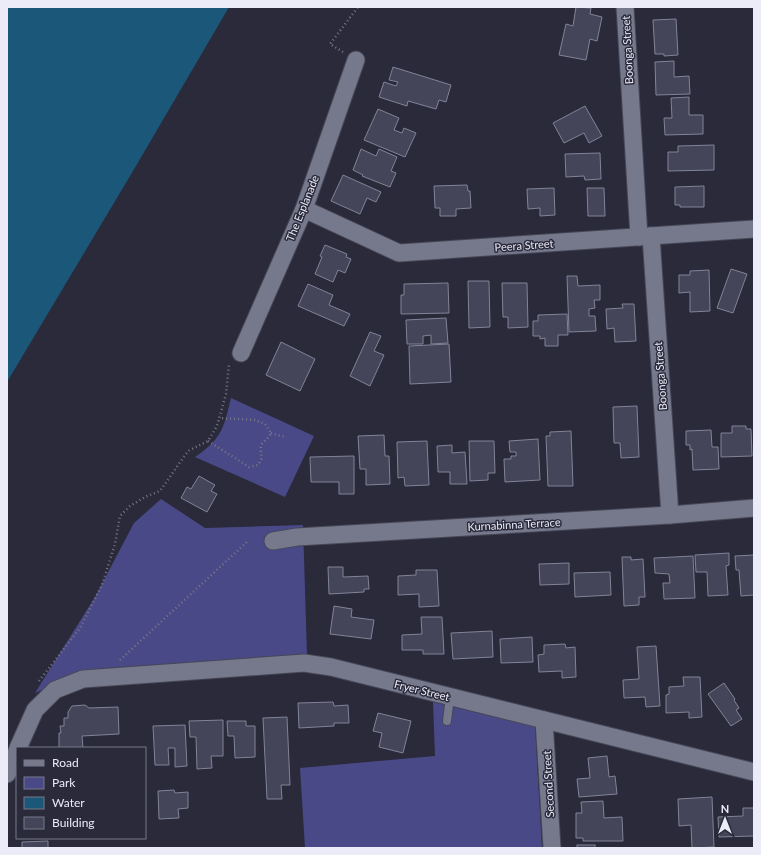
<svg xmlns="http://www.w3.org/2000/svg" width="761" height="855" font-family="Lato,sans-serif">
	<rect width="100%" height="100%" fill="#2a2a3b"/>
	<g fill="#4a4988">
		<path d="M231 398 314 436 285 497 195 457C222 439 224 427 231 398Z"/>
		<polygon points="161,499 205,528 303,525 307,656 83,672 35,693 95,597 134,523"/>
		<polygon points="433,702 535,726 542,848 305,848 300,768 435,756"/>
	</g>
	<polygon fill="#1b5779" points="7,7 229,7 133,171 7,382"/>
	<g fill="#444558" stroke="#818397">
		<polygon points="576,7 591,8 590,14 602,17 597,41 590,39 586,60 559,55 566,24 573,26"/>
		<polygon points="676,19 678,55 664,56 664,54 655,54 653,20"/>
		<polygon points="674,61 674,77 689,76 690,94 656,95 655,62"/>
		<polygon points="393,67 451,85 446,102 439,100 436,109 408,101 407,106 379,97 384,82 396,86 398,82 389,80"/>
		<polygon points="689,97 689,115 703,115 703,134 665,135 664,118 672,118 671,98"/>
		<polygon points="585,106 602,136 589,143 584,133 564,143 553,123"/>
		<polygon points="378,109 399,118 394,130 402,133 404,128 416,133 405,157 364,140"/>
		<polygon points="714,145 714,170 668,171 668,152 678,152 678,146"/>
		<polygon points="361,149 376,156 379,149 397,157 391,171 396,173 390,187 362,176 363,175 353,170"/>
		<polygon points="600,153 601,179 585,180 584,176 566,177 565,154"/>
		<polygon points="343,175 381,192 376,202 367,198 360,214 331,201"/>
		<polygon points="467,185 468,191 470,191 471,208 456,209 456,216 440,216 440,208 435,208 434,186"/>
		<polygon points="704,186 704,207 680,207 680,205 675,205 675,187"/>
		<polygon points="554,188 555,215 540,216 540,208 528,209 527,189"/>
		<polygon points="587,188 604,188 605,216 588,216"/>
		<polygon points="325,245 347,254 346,257 351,259 345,273 338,270 333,282 315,274 322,257 320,256"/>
		<polygon points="731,269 747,274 733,313 717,308"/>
		<polygon points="709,270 710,311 690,312 690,292 679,293 679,275 690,275 690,271"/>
		<polygon points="567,276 577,276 578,286 600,285 600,300 594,300 595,308 589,309 589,316 595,316 596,331 569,332"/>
		<polygon points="468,281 489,281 490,327 469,328"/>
		<polygon points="448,283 449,313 401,314 401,295 404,295 404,284"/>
		<polygon points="502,283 527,283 528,327 508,328 508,317 503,317"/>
		<polygon points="308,284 333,295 329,305 350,314 344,326 298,306"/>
		<polygon points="622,304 634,304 636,341 615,342 614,328 607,329 606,309 623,308"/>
		<polygon points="567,314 568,335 558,335 558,346 545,346 545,338 540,339 540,336 533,336 533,321 538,321 538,315"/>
		<polygon points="446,318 448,343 431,344 431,335 423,336 423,344 407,344 406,320"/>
		<polygon points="370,332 381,336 374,351 384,355 370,386 350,376"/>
		<polygon points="281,342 315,359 300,391 266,375"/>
		<polygon points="449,344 451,382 410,384 409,346"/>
		<polygon points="637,406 639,457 621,458 620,443 614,443 613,407"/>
		<polygon points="732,426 746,426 746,429 751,429 752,456 721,457 721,433 732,433"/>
		<polygon points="711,430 712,447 718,447 719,469 693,470 692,449 690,450 690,445 686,445 686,431"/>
		<polygon points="571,431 573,486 548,486 546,436 550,436 550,432"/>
		<polygon points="384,435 385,456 389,456 390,484 366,485 366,469 360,469 358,436"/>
		<polygon points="538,439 540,480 505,482 504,459 511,459 511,456 516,456 516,452 510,452 509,441"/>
		<polygon points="427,441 429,485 405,486 404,477 398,478 397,442"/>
		<polygon points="469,441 494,441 495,473 488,473 488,480 470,481"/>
		<polygon points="452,445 452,453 465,452 467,484 450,484 450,472 438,472 437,446"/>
		<polygon points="354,456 354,494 339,494 339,482 311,482 310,457"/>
		<polygon points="199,476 215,485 211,491 217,494 207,512 181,498 187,487 191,489"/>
		<polygon points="729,553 729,565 726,566 728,595 708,596 707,572 696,572 695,555"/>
		<polygon points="754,555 754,595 741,596 739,570 736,570 735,556"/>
		<polygon points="693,556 695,598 664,599 663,583 670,583 669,574 655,573 654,558"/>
		<polygon points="622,557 631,557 631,560 643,559 645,597 639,597 639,605 624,606"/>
		<polygon points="569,563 569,584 540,585 539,564"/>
		<polygon points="328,567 343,567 343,577 368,576 369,589 364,589 364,592 329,594"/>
		<polygon points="416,570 437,570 439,606 419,607 419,594 398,595 398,576 416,575"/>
		<polygon points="610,572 611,595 575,597 574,573"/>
		<polygon points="334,606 352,609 351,617 374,620 371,639 330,634"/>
		<polygon points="421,617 442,617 444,654 423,654 423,650 402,650 402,635 422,634"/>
		<polygon points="492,631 493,657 453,659 451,633"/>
		<polygon points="532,637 533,662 501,663 500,639"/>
		<polygon points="565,644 566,648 575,647 576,677 562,678 562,671 539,672 538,655 544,654 544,645"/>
		<polygon points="656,646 660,706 646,707 645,697 624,698 623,680 639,679 637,647"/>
		<polygon points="683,677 700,677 702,717 689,718 689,712 666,713 666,695 669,694 669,687 684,686"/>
		<polygon points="724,683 735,699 734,700 739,708 736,710 742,719 731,726 708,694"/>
		<polygon points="333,702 334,706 348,705 349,723 334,723 334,726 299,728 298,703"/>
		<polygon points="85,705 89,708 118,707 119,734 82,736 83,748 59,748 59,733 61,733 60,726 64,726 64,718 68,718 68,712 72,706"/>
		<polygon points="378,713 411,721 403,753 379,747 382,733 373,731"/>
		<polygon points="287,717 290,785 281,785 282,799 267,799 263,718"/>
		<polygon points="223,720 223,756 211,756 212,768 197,769 196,737 190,737 189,721"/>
		<polygon points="227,721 246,721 246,726 255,726 255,757 235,758 234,736 228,736"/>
		<polygon points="185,725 187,766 175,767 175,748 168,748 169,765 155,765 153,726"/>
		<polygon points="607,756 609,777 615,776 617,794 579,797 577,779 590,778 588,758"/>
		<polygon points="174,790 175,793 188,792 188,808 178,809 179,818 159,819 158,791"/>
		<polygon points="712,797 714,847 692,848 691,825 679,826 678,799"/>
		<polygon points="603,801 604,818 622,817 623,841 583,841 583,838 576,838 576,813 582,813 581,802"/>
		<polygon points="743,808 754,808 754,836 719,837 718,817 743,816"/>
		<polygon points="48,841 48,848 22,848 22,842"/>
		<rect x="577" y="845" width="18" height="3"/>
	</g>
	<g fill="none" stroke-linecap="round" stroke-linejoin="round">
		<defs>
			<polyline id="service" points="447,721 450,697"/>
			<g id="minor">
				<polyline points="625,7 639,237"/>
				<polyline points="304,209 399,253 754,229"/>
				<polyline points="651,236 670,515"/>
				<polyline points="241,353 304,209 356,60"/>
				<polyline points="273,541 297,537 670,515 754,508"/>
				<polyline points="544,720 552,848"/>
				<polyline points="18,748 35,710 55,690 83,679 304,663 331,667 754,772"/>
				<polyline points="7,774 17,751"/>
			</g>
		</defs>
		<use href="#service" stroke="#464755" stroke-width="10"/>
		<use href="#minor" stroke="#464755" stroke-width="19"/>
		<g stroke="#777786" stroke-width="2.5" stroke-dasharray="1 3" stroke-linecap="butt">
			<polyline points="343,52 330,44 358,7"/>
			<polyline points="271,433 285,437"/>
			<path d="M208 441 249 467 258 465 262 458C258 439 264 446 271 433L265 424 255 420 219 418"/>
			<polyline points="120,660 248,541"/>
			<polyline points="39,681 80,628 102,585 115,544 120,516 130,506 145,497 160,491 188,451 208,441 217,426 226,394 229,364"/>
		</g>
		<use href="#service" stroke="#76788c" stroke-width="8"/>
		<use href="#minor" stroke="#76788c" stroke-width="17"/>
	</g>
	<g text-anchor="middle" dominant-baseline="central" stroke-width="3" stroke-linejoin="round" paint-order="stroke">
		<g font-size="11" fill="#ebecf8" stroke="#2a2a3b">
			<text transform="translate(627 50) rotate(-93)">Boonga Street</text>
			<text transform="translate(302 208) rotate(-68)">The Esplanade</text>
			<text transform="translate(524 245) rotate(-4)">Peera Street</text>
			<text transform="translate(660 376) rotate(-94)">Boonga Street</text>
			<text transform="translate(514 524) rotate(-3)">Kurnabinna Terrace</text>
			<text transform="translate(422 690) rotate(14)">Fryer Street</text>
			<text transform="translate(548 784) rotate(-93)">Second Street</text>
		</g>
	</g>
	<rect width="761" height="855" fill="none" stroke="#ebecf8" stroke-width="16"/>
	<rect x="16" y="747" width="130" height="92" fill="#2a2a3b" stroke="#777887"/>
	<rect x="24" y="760" width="20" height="6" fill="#76788c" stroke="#777887"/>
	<text x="52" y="767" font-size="12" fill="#ebecf8">Road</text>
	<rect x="24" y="777" width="20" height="12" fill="#4a4988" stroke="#777887"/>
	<text x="52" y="787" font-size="12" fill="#ebecf8">Park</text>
	<rect x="24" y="797" width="20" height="12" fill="#1b5779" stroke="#777887"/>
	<text x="52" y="807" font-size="12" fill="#ebecf8">Water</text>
	<rect x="24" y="817" width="20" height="12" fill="#444558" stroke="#777887"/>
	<text x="52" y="827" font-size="12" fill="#ebecf8">Building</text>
	<g transform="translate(725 819)" stroke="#2a2a3b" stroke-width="3" paint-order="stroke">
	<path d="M0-3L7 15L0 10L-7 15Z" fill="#ebecf8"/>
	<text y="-6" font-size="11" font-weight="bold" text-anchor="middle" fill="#ebecf8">N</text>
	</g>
</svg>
